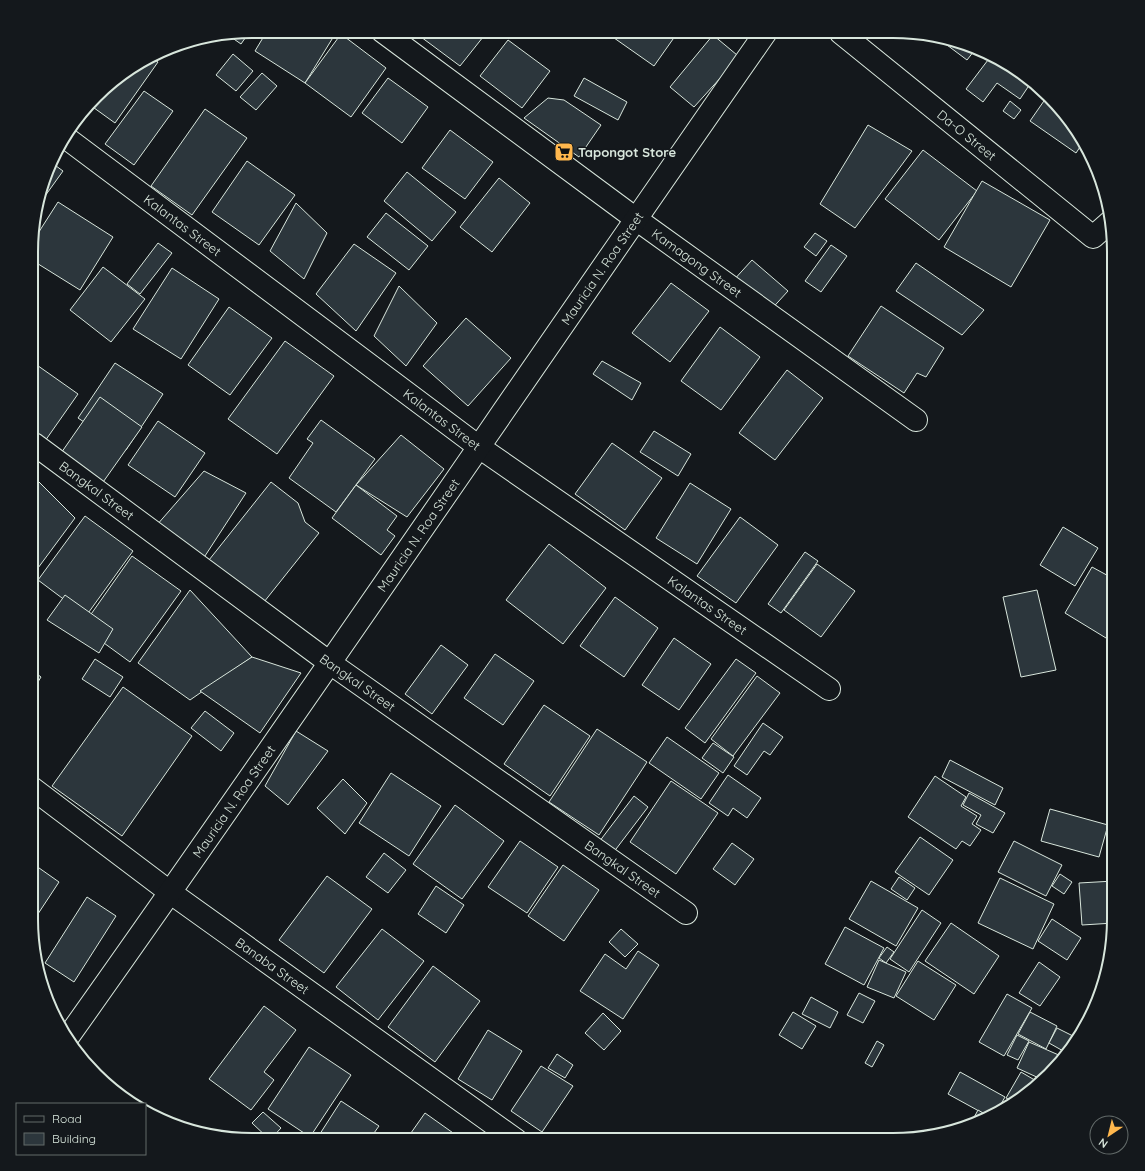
<svg xmlns="http://www.w3.org/2000/svg" width="1145" height="1171" font-family="Quicksand,sans-serif">
	<rect width="100%" height="100%" fill="#14181c"/>
	<g fill="#2c363c" stroke="#d8e6dc">
		<polygon points="250,31 241,44 228,35"/>
		<polygon points="267,31 337,31 305,83 255,51"/>
		<polygon points="425,31 487,32 460,66 421,37"/>
		<polygon points="608,32 678,32 654,66 607,33"/>
		<polygon points="341,34 386,68 351,117 305,83"/>
		<polygon points="713,35 737,55 723,75 694,107 670,87"/>
		<polygon points="939,39 974,51 967,60"/>
		<polygon points="508,40 550,71 522,108 480,76"/>
		<polygon points="233,54 253,71 236,91 216,75"/>
		<polygon points="991,56 1004,61 1030,84 1020,99 997,83 983,102 966,89"/>
		<polygon points="153,59 158,62 115,123 90,105 106,86"/>
		<polygon points="262,73 277,86 256,110 240,97"/>
		<polygon points="388,78 428,107 402,143 362,113"/>
		<polygon points="584,78 627,102 618,120 574,96"/>
		<polygon points="144,91 173,111 134,165 105,144"/>
		<polygon points="548,98 564,100 601,125 579,157 524,118"/>
		<polygon points="1046,98 1069,118 1082,144 1076,153 1030,121"/>
		<polygon points="1010,101 1021,110 1014,119 1003,111"/>
		<polygon points="205,109 247,138 192,215 151,186"/>
		<polygon points="868,125 912,151 855,228 820,204"/>
		<polygon points="450,130 493,162 465,199 422,168"/>
		<polygon points="923,150 977,191 939,240 885,199"/>
		<polygon points="247,161 295,195 259,245 212,212"/>
		<polygon points="52,163 63,171 35,210 35,209"/>
		<polygon points="407,172 456,212 432,241 384,201"/>
		<polygon points="499,178 530,203 492,252 460,227"/>
		<polygon points="982,181 1050,220 1011,287 944,247"/>
		<polygon points="58,202 113,237 80,290 35,262 35,238"/>
		<polygon points="296,203 327,233 304,279 270,251"/>
		<polygon points="386,213 428,246 409,270 367,237"/>
		<polygon points="815,233 827,241 816,256 804,247"/>
		<polygon points="158,243 172,253 140,294 127,284"/>
		<polygon points="354,244 396,273 356,331 316,294"/>
		<polygon points="831,245 847,256 821,292 805,281"/>
		<polygon points="752,260 788,291 768,313 732,282"/>
		<polygon points="916,263 984,310 962,335 896,291"/>
		<polygon points="103,267 145,299 111,342 70,310"/>
		<polygon points="172,268 219,299 181,359 133,329"/>
		<polygon points="671,283 709,311 670,362 632,333"/>
		<polygon points="399,286 437,323 406,366 374,336"/>
		<polygon points="881,306 944,348 926,377 917,373 904,393 848,356"/>
		<polygon points="229,307 272,338 230,395 188,365"/>
		<polygon points="466,318 511,358 468,406 423,366"/>
		<polygon points="720,327 760,357 721,410 681,381"/>
		<polygon points="285,341 334,376 277,454 228,419"/>
		<polygon points="602,361 641,383 632,400 593,374"/>
		<polygon points="34,363 78,394 45,441 34,434"/>
		<polygon points="115,363 163,394 126,450 78,418"/>
		<polygon points="787,370 823,398 775,460 739,433"/>
		<polygon points="100,397 142,427 101,485 59,456"/>
		<polygon points="321,420 375,459 336,512 289,478 313,443 307,439"/>
		<polygon points="158,421 205,453 175,497 128,465"/>
		<polygon points="654,431 691,454 678,476 640,452"/>
		<polygon points="401,435 444,469 407,517 356,485"/>
		<polygon points="612,443 662,478 625,530 575,494"/>
		<polygon points="204,471 246,493 203,559 156,526"/>
		<polygon points="34,477 75,518 38,568 33,564"/>
		<polygon points="271,482 298,503 305,522 319,533 264,602 209,560"/>
		<polygon points="690,483 731,509 697,564 656,538"/>
		<polygon points="356,485 397,516 387,530 395,536 381,555 332,518"/>
		<polygon points="85,516 133,551 86,616 38,580"/>
		<polygon points="740,517 778,545 736,603 697,576"/>
		<polygon points="1063,527 1098,548 1075,586 1040,565"/>
		<polygon points="549,544 606,588 563,644 506,600"/>
		<polygon points="805,552 818,561 781,613 768,604"/>
		<polygon points="132,556 181,591 130,662 82,627"/>
		<polygon points="817,564 855,591 821,637 784,610"/>
		<polygon points="1092,567 1114,579 1114,625 1106,638 1065,613"/>
		<polygon points="190,590 252,657 190,700 138,663"/>
		<polygon points="1037,590 1056,670 1021,677 1003,597"/>
		<polygon points="65,595 113,629 99,653 47,620"/>
		<polygon points="615,597 658,628 624,677 580,646"/>
		<polygon points="674,638 711,664 679,710 642,685"/>
		<polygon points="441,645 468,665 432,714 405,694"/>
		<polygon points="495,654 534,681 503,725 464,698"/>
		<polygon points="252,657 301,673 260,733 200,691"/>
		<polygon points="95,659 123,677 110,697 82,679"/>
		<polygon points="736,659 756,673 705,743 685,728"/>
		<polygon points="33,671 41,677 33,690"/>
		<polygon points="757,676 780,693 733,756 711,739"/>
		<polygon points="123,687 192,736 122,836 52,786"/>
		<polygon points="544,705 590,736 550,796 504,764"/>
		<polygon points="205,711 234,733 221,751 191,728"/>
		<polygon points="763,723 783,737 770,755 764,751 747,775 734,766"/>
		<polygon points="597,729 647,762 599,835 549,802"/>
		<polygon points="296,731 328,751 288,805 265,786"/>
		<polygon points="667,737 719,773 701,799 649,763"/>
		<polygon points="713,743 734,757 723,773 702,758"/>
		<polygon points="950,760 1003,788 995,805 942,777"/>
		<polygon points="391,773 441,806 409,856 359,823"/>
		<polygon points="728,775 761,798 747,818 733,808 728,816 709,803"/>
		<polygon points="935,776 966,797 961,806 977,816 972,824 981,830 970,846 962,841 956,849 908,817"/>
		<polygon points="343,779 367,803 345,834 317,808"/>
		<polygon points="671,781 718,813 676,874 630,842"/>
		<polygon points="969,793 1005,813 993,833 976,824 981,815 963,805"/>
		<polygon points="634,796 648,807 613,853 599,842"/>
		<polygon points="455,805 504,841 462,899 413,864"/>
		<polygon points="1050,809 1108,825 1099,857 1041,841"/>
		<polygon points="920,837 953,860 929,895 895,872"/>
		<polygon points="520,841 558,867 527,913 488,887"/>
		<polygon points="1014,841 1062,865 1046,896 998,872"/>
		<polygon points="732,843 754,859 735,885 713,869"/>
		<polygon points="384,853 406,870 388,893 366,877"/>
		<polygon points="32,863 59,882 32,923"/>
		<polygon points="563,865 599,890 564,941 528,916"/>
		<polygon points="1060,874 1072,882 1064,894 1052,886"/>
		<polygon points="327,876 372,909 324,973 279,940"/>
		<polygon points="899,877 915,888 907,900 891,889"/>
		<polygon points="1000,878 1054,904 1033,949 978,923"/>
		<polygon points="871,881 918,908 896,946 849,919"/>
		<polygon points="1114,881 1114,923 1082,925 1079,883"/>
		<polygon points="436,886 464,905 446,933 418,914"/>
		<polygon points="87,897 116,916 74,982 45,963"/>
		<polygon points="922,910 941,923 909,972 890,959"/>
		<polygon points="1052,919 1081,938 1067,960 1038,941"/>
		<polygon points="951,923 999,956 974,994 925,961"/>
		<polygon points="845,927 884,948 864,985 825,964"/>
		<polygon points="382,929 424,961 378,1020 336,987"/>
		<polygon points="621,929 638,944 625,957 609,942"/>
		<polygon points="887,947 894,952 886,963 879,958"/>
		<polygon points="638,951 659,965 623,1019 580,991 605,954 626,969"/>
		<polygon points="879,960 906,972 894,998 867,987"/>
		<polygon points="918,961 956,985 934,1020 896,996"/>
		<polygon points="1039,962 1060,977 1040,1006 1019,993"/>
		<polygon points="433,966 480,1001 435,1062 388,1027"/>
		<polygon points="859,993 875,1001 863,1023 847,1015"/>
		<polygon points="1007,994 1032,1008 1004,1056 979,1042"/>
		<polygon points="811,997 838,1012 830,1028 802,1014"/>
		<polygon points="264,1006 296,1030 264,1072 274,1080 251,1110 209,1079"/>
		<polygon points="793,1012 816,1026 802,1049 779,1035"/>
		<polygon points="1030,1012 1057,1026 1046,1049 1018,1034"/>
		<polygon points="603,1013 621,1031 604,1050 585,1033"/>
		<polygon points="1057,1028 1077,1038 1065,1052 1049,1043"/>
		<polygon points="488,1030 522,1051 492,1100 458,1079"/>
		<polygon points="1017,1035 1029,1041 1018,1060 1007,1055"/>
		<polygon points="877,1041 884,1045 872,1067 865,1063"/>
		<polygon points="1029,1042 1061,1056 1041,1079 1017,1068"/>
		<polygon points="309,1047 351,1075 310,1137 268,1109"/>
		<polygon points="557,1054 573,1065 565,1078 548,1068"/>
		<polygon points="541,1066 573,1086 542,1132 511,1111"/>
		<polygon points="960,1072 1005,1097 997,1111 988,1116 948,1094"/>
		<polygon points="1021,1072 1038,1082 1027,1095 1014,1102 1006,1098"/>
		<polygon points="341,1101 379,1126 369,1140 316,1140"/>
		<polygon points="978,1110 988,1116 970,1125"/>
		<polygon points="263,1112 281,1128 270,1140 252,1123"/>
		<polygon points="425,1113 463,1140 406,1140"/>
	</g>
	<g fill="none" stroke-linecap="round" stroke-linejoin="round">
		<defs>
			<g id="street">
				<path id="s1" d="M382 31 636 219 916 420"/>
				<path id="s2" d="M841 33 1093 237 1110 222"/>
				<path id="s3" d="M65 137 479 447 829 689"/>
				<path id="s4" d="M34 444 330 663 686 913"/>
				<path id="s5" d="M32 788 171 893 516 1140"/>
				<path id="s6" d="M68 1037C304 705 532 367 766 32"/>
			</g>
		</defs>
		<use href="#street" stroke="#d8e6dc" stroke-width="24"/>
		<use href="#street" stroke="#14181c" stroke-width="22"/>
	</g>
	<defs>
		<symbol id="supermarket-square" viewBox="-11 -11 22 22"><rect x="-9" y="-9" width="18" height="18" rx="4" fill="#ffb74d" stroke="#14181c"/><path d="M-6-5.5h2.5l.6 2H6L4.5 2H-2.5L-4.4-4H-6ZM-1.5 3.2a1.3 1.3 0 1 0 .1 0ZM3 3.2a1.3 1.3 0 1 0 .1 0Z" fill="#111"/></symbol>
	</defs>
	<g fill-rule="evenodd">
		<use href="#supermarket-square" x="553" y="141" width="22" height="22"/>
	</g>
	<g text-anchor="middle" dominant-baseline="central" stroke-width="3" stroke-linejoin="round" paint-order="stroke">
		<g font-size="13" fill="#d8e6dc" stroke="#14181c">
			<text stroke="none"><textPath href="#s2" startOffset="162">Da-O Street</textPath></text>
			<text stroke="none"><textPath href="#s3" startOffset="147">Kalantas Street</textPath></text>
			<text stroke="none"><textPath href="#s1" startOffset="391">Kamagong Street</textPath></text>
			<text stroke="none"><textPath href="#s6" startOffset="936">Mauricia N. Roa Street</textPath></text>
			<text stroke="none"><textPath href="#s3" startOffset="471">Kalantas Street</textPath></text>
			<text stroke="none"><textPath href="#s4" startOffset="78">Bangkal Street</textPath></text>
			<text stroke="none"><textPath href="#s6" startOffset="612">Mauricia N. Roa Street</textPath></text>
			<text stroke="none"><textPath href="#s3" startOffset="795">Kalantas Street</textPath></text>
			<text stroke="none"><textPath href="#s4" startOffset="402">Bangkal Street</textPath></text>
			<text stroke="none"><textPath href="#s6" startOffset="288">Mauricia N. Roa Street</textPath></text>
			<text stroke="none"><textPath href="#s4" startOffset="726">Bangkal Street</textPath></text>
			<text stroke="none"><textPath href="#s5" startOffset="299">Banaba Street</textPath></text>
		</g>
		<g font-size="13" font-weight="bold" fill="#d8e6dc" stroke="#14181c" text-anchor="start">
			<text x="578" y="152">Tapongot Store</text>
		</g>
	</g>
	<path d="M0 0H1145V1171H0ZM252 38H893A214 214 0 0 1 1107 252V919A214 214 0 0 1 893 1133H252A214 214 0 0 1 38 919V252A214 214 0 0 1 252 38Z" fill="#14181c" fill-rule="evenodd"/>
	<path fill="none" stroke="#d8e6dc" stroke-width="2" d="M252 38H893A214 214 0 0 1 1107 252V919A214 214 0 0 1 893 1133H252A214 214 0 0 1 38 919V252A214 214 0 0 1 252 38Z"/>
	<rect x="16" y="1103" width="130" height="52" fill="#14181c" stroke="#626a69"/>
	<rect x="24" y="1116" width="20" height="6" fill="#14181c" stroke="#626a69"/>
	<text x="52" y="1123" font-size="12" fill="#d8e6dc">Road</text>
	<rect x="24" y="1133" width="20" height="12" fill="#2c363c" stroke="#626a69"/>
	<text x="52" y="1143" font-size="12" fill="#d8e6dc">Building</text>
	<g transform="translate(1109 1135) rotate(215)"><circle r="19" fill="#14181c" stroke="#626a69"/>
	<path d="M0-3L7 15L0 10L-7 15Z" fill="#ffb74d"/>
	<text y="-6" font-size="11" font-weight="bold" text-anchor="middle" fill="#d8e6dc">N</text>
	</g>
</svg>
